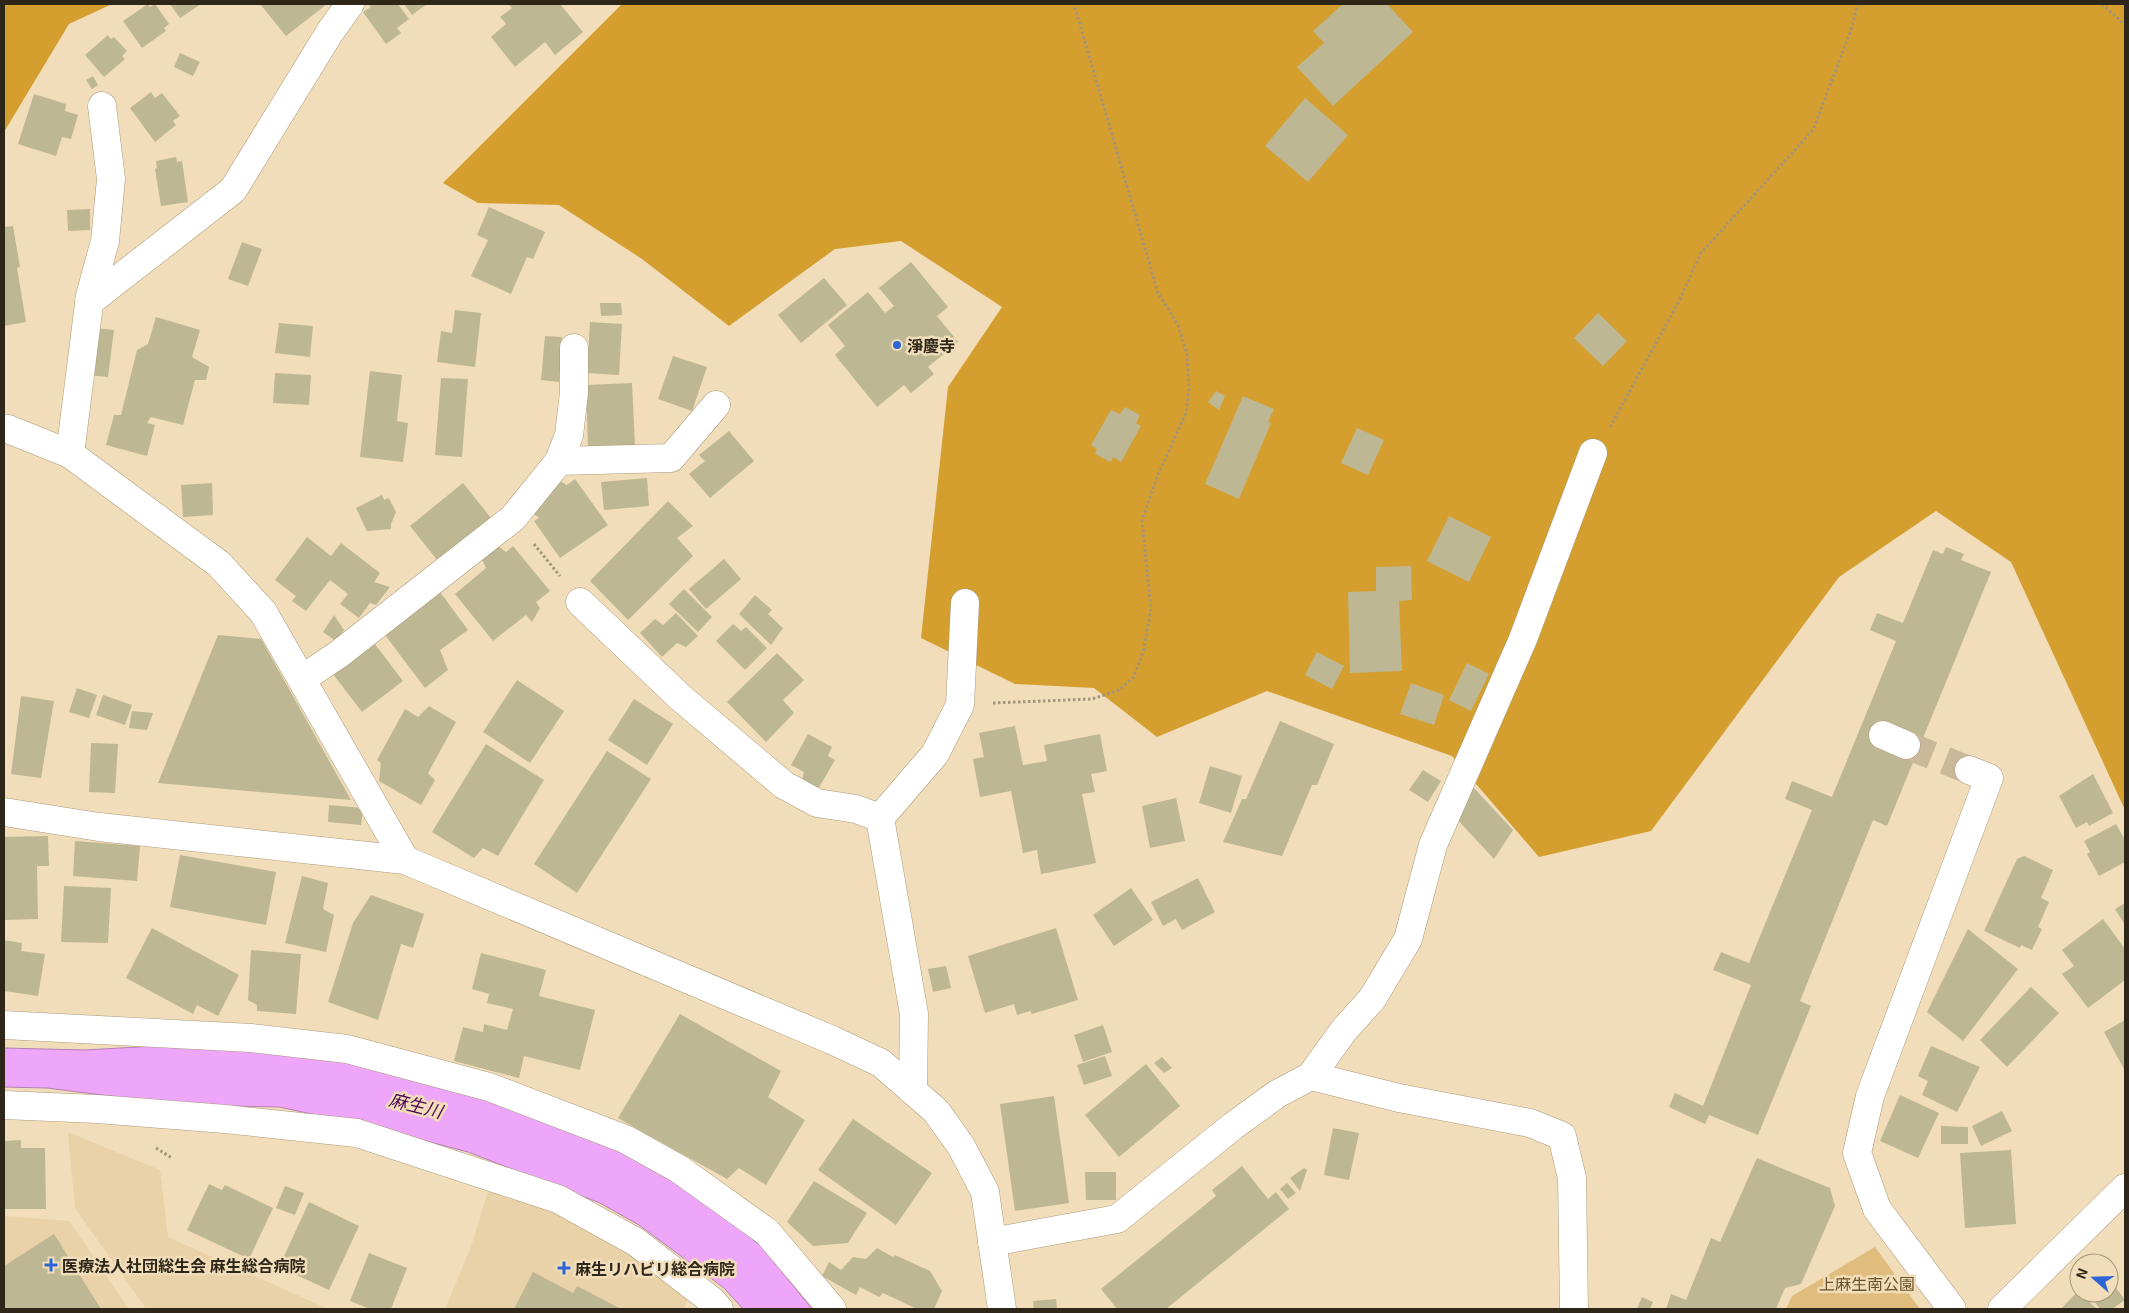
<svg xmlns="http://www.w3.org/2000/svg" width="2129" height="1313" font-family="'Exo 2','Noto Sans JP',sans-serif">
	<rect width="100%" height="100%" fill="#f1ddba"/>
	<g fill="#e9d1a8">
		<polygon points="68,1132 160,1170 168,1237 328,1309 144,1309 145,1307 75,1208"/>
		<polygon points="489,1188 544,1206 694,1288 683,1309 445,1309 471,1247"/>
		<polygon points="4,1216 69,1221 129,1309 4,1309"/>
	</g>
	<polygon fill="#e0bd7d" points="1875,1247 1920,1309 1786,1309 1792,1296"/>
	<g fill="#d49f2f">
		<polygon points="4,4 112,4 69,24 4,132"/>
		<polygon points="622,4 2125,4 2125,810 2011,562 1936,511 1839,577 1651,831 1539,857 1452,756 1267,691 1157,737 1094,688 1015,684 921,638 948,387 1002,307 901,241 835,249 729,326 642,259 559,205 478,203 443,183"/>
	</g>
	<polygon fill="#eda6f9" stroke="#b480b6" points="172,1045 295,1055 362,1065 493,1101 579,1130 680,1179 763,1248 812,1309 743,1309 724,1288 639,1225 600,1203 468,1152 373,1127 279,1107 181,1105 47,1088 4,1087 4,1048 85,1050"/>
	<g fill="#bdb893">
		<polygon points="148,4 150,7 155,4 169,24 164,28 166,31 142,48 123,21"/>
		<polygon points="170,4 201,4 180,18"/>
		<polygon points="260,4 327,4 286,36"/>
		<polygon points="368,4 398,4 409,19 397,28 401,33 386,44 363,12 371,7"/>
		<polygon points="404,4 427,4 412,15"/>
		<polygon points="508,4 560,4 583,32 555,55 545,42 515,67 491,37 506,24 500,17 512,8"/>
		<polygon points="1343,4 1387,4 1413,32 1333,106 1297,67 1324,43 1313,31"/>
		<polygon points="108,35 111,39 114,37 127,51 122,56 125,59 104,77 85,55"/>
		<polygon points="180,53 200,62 193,76 174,67"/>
		<polygon points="93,76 98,85 92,89 86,80"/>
		<polygon points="151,92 155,98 162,93 180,116 173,121 176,125 155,142 130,108"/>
		<polygon points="34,94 66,104 65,111 78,115 71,139 62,137 56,156 18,144"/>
		<polygon points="1305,98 1348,135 1308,182 1265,146"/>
		<polygon points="176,157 177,162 182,161 188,202 161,206 155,169 157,168 156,161"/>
		<polygon points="489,207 545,232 533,259 527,257 511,294 471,276 488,240 477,235"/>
		<polygon points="90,209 90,230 68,231 67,210"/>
		<polygon points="13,226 20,267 17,268 26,322 4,326 4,227"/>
		<polygon points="242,242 262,249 248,286 228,279"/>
		<polygon points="911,262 948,307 937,316 958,342 928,367 934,374 911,393 904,385 877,407 835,355 845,346 828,325 868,292 885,313 894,306 879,288"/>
		<polygon points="824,278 847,305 801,343 778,315"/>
		<polygon points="600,303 621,303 622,315 601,316"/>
		<polygon points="455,310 481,313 475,367 437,362 441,331 452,333"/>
		<polygon points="1598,313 1627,341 1603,366 1574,338"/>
		<polygon points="156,317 200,330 192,357 209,367 206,380 195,380 183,425 151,417 147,423 155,425 147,456 106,445 114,415 121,415 137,350 148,344"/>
		<polygon points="590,322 622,324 619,375 587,373"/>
		<polygon points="279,323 313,326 310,357 275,353"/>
		<polygon points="95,328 114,330 108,377 89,375"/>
		<polygon points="545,336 562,337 559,382 541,380"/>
		<polygon points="673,356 707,367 692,411 658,399"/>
		<polygon points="370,371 402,375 397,421 408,423 403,462 360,457"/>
		<polygon points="275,373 311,375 309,405 273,403"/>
		<polygon points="441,378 468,379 462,457 435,455"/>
		<polygon points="632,383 635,446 588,447 586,385"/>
		<polygon points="1216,391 1225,396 1219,410 1208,402"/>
		<polygon points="1243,396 1274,409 1268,422 1271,423 1239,499 1205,484"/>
		<polygon points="1125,407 1140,415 1136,423 1141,426 1121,462 1113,457 1111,462 1095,454 1097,449 1091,445 1111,410 1120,414"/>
		<polygon points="1357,428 1384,440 1368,475 1341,463"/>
		<polygon points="729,431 754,461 710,498 689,474 705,461 699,455"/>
		<polygon points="554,478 567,485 575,479 608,525 560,558 534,521 539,518 533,513"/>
		<polygon points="647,478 649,506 604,510 601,482"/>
		<polygon points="212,483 213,515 183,517 181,485"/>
		<polygon points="463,483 491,518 438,561 410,526"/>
		<polygon points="382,495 384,500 389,498 396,512 391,524 391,529 367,531 356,508"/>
		<polygon points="668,501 693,526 677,538 693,556 628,620 590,581"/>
		<polygon points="1449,516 1491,537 1469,582 1427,561"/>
		<polygon points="307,537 331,556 341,543 380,573 374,582 390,587 376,605 370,603 359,618 340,604 348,594 330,580 306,611 292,601 296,596 275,580"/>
		<polygon points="498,546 506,552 513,546 550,591 536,602 540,608 532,622 526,615 493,641 455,594 486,568 482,560"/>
		<polygon points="1946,547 1964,554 1961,560 1991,572 1887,826 1873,820 1800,1001 1811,1006 1758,1135 1709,1115 1705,1124 1669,1107 1675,1093 1703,1106 1751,985 1713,970 1721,952 1749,963 1812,810 1785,799 1792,781 1832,797 1896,641 1870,630 1877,613 1903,623 1933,550 1943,554"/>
		<polygon points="724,559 741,579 706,609 689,589"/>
		<polygon points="1411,566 1412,600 1399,601 1402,671 1350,673 1348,592 1376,591 1376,567"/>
		<polygon points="684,589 712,617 698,632 669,604"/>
		<polygon points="440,592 468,630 440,650 448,670 425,688 385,635"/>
		<polygon points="755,595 772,610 768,614 783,628 771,645 739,614"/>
		<polygon points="676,613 698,636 686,647 677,643 662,657 640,633 655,619 663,625"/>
		<polygon points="334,615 344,630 336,641 323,632"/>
		<polygon points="733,624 741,631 746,627 767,648 745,670 716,641"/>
		<polygon points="218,635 261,639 351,800 158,783"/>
		<polygon points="374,643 403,681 362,712 333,674"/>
		<polygon points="1317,652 1344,666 1332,689 1305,675"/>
		<polygon points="777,653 804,680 783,700 794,713 766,742 727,702"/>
		<polygon points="1467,663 1489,674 1471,711 1449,700"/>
		<polygon points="517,680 564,711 530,763 483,732"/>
		<polygon points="1411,683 1444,695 1434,725 1400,714"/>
		<polygon points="77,688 97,695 89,718 69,712"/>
		<polygon points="103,695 132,705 125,725 96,715"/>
		<polygon points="21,696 54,701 41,778 11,774"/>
		<polygon points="634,699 673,724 647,765 608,740"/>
		<polygon points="429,706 456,722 428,773 435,780 421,805 379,781 381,763 377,760 405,709 418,717"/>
		<polygon points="132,711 153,713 147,730 129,728"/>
		<polygon points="1280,721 1334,744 1317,785 1312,785 1282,856 1223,842 1242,799 1246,799"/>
		<polygon points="1015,726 1023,765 1047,761 1044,745 1100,734 1107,771 1091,774 1095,792 1082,794 1096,863 1041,874 1037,850 1023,853 1011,791 980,797 973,759 984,757 979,733"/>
		<polygon points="808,734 832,747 828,756 835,760 818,789 802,780 804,772 791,765"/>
		<polygon points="91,743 118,744 115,793 89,792"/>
		<polygon points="486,744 544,780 498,856 483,848 474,858 432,832"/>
		<polygon points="607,751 651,779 577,893 534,864"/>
		<polygon points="1210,766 1242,776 1231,813 1199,803"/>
		<polygon points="1423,770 1441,781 1428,802 1409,790"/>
		<polygon points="2093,774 2113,813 2089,826 2087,822 2076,828 2059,796"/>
		<polygon points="1473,787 1513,830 1494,859 1454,816"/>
		<polygon points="1176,798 1185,841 1150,848 1142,806"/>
		<polygon points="329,805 363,808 361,825 328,822"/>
		<polygon points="2116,824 2125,840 2125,862 2099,876 2087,854 2090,852 2084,841"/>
		<polygon points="48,836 49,866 37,866 38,919 4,920 4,837"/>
		<polygon points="75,841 140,846 137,881 73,876"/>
		<polygon points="180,855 276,872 266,925 170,907"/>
		<polygon points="2024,856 2053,870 2041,898 2049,902 2038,927 2042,929 2032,950 2021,945 2020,948 1984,931 2017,859"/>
		<polygon points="302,876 328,883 323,909 334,915 326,952 285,943"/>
		<polygon points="1198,878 1215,912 1182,930 1176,919 1163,926 1151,902"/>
		<polygon points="64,886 111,888 108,943 61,942"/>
		<polygon points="1131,888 1153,920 1114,946 1093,915"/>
		<polygon points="371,895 424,914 413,948 401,944 378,1020 328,1002 353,923"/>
		<polygon points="2125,903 2125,925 2115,909"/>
		<polygon points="2103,919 2125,949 2125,980 2088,1008 2062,974 2074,966 2062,950"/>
		<polygon points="152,928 239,975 218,1016 197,1005 193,1014 126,978"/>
		<polygon points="1056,928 1078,1000 1032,1014 1030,1011 1017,1015 1014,1004 985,1013 968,956"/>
		<polygon points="1968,929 2018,969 1963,1041 1927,1012"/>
		<polygon points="4,940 22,943 21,951 45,954 38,996 4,991"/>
		<polygon points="251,950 301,954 296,1014 257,1011 257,1005 248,1000"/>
		<polygon points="481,953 546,970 539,996 595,1010 580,1070 524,1056 519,1078 454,1061 463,1027 483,1032 484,1024 507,1030 513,1009 487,1003 489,994 472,989"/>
		<polygon points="946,966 951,988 933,992 928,969"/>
		<polygon points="2031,987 2059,1013 2007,1067 1980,1040"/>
		<polygon points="680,1014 781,1071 768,1097 805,1120 766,1185 739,1168 727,1179 618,1118"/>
		<polygon points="2125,1020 2125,1071 2104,1032"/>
		<polygon points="1103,1025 1112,1052 1083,1062 1074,1035"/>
		<polygon points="1931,1046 1980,1067 1957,1112 1922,1095 1928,1081 1918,1076"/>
		<polygon points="1105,1056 1112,1076 1084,1085 1077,1065"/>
		<polygon points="1162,1057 1172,1068 1164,1073 1154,1063"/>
		<polygon points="1146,1064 1180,1106 1119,1157 1085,1115"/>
		<polygon points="1900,1095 1939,1113 1918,1158 1880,1141"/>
		<polygon points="1054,1096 1069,1203 1015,1211 1000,1104"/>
		<polygon points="2002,1111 2012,1131 1981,1146 1972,1126"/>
		<polygon points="853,1119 932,1173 896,1225 818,1170"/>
		<polygon points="1941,1126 1968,1127 1968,1144 1941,1144"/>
		<polygon points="1333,1128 1359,1133 1349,1180 1324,1175"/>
		<polygon points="21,1140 21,1148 45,1148 46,1209 4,1209 5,1141"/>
		<polygon points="2011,1150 2016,1224 1965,1228 1960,1153"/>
		<polygon points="1757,1158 1830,1188 1835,1206 1801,1284 1785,1288 1776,1309 1666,1309 1671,1294 1686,1300 1711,1238 1720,1242"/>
		<polygon points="1242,1166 1268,1199 1276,1192 1289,1209 1166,1309 1117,1309 1101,1289 1216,1196 1212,1190"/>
		<polygon points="1304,1168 1307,1170 1300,1191 1290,1178"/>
		<polygon points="1085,1172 1116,1172 1116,1200 1086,1200"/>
		<polygon points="814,1181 867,1213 848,1243 813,1246 787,1222"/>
		<polygon points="1287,1183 1296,1193 1288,1199 1280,1189"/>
		<polygon points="209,1184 222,1190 225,1185 273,1208 249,1259 187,1230"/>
		<polygon points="285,1186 304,1193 295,1215 276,1208"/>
		<polygon points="309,1202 359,1226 329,1290 279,1267"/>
		<polygon points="54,1234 101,1309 4,1309 4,1266"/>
		<polygon points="877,1248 893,1257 895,1255 930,1271 942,1291 934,1309 917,1309 883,1293 879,1297 860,1287 856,1295 822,1276 829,1262 841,1270 853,1257 866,1259"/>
		<polygon points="369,1253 407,1268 391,1309 370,1309 350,1301"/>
		<polygon points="533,1272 573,1293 577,1286 621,1309 514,1309"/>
		<polygon points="2109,1278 2125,1300 2112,1309 2100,1309 2088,1293 2109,1293"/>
		<polygon points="2078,1291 2079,1293 2097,1309 2061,1309"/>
		<polygon points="1642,1297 1653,1302 1650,1309 1637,1309"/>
		<polygon points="1056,1299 1057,1309 1034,1309 1033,1301"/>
	</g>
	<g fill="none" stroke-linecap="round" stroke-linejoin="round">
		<polyline stroke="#cab89a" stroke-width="28" stroke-dasharray="28 14" stroke-linecap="butt" points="1906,745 1969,770"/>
		<defs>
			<g id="minor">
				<polyline points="89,302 233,190 330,32 350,4"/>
				<polyline points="8,429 70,454 219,564 263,612 405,860"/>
				<polyline points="70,454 90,296 105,241 111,179 102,106"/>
				<polyline points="559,461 671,458 716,405"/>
				<polyline points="580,602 681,698 784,785 817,803 856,809 880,818"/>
				<polyline points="302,679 339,654 513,518 559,461 569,435 574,393 574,348"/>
				<polyline points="1883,735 1906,745"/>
				<polyline points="4,812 99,827 405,860 832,1040 881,1063 936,1111 961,1146 985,1192 1002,1309"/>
				<polyline points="4,1025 251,1038 347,1049 489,1087 625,1139 679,1169 767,1232 832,1309"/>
				<polyline points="1311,1076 1344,1030 1372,999 1408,939 1433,845 1523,639 1593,453"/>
				<polyline points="913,1091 914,1014 880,818 935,754 960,705 965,603"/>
				<polyline points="4,1105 97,1109 225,1119 357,1133 558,1199 636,1242 711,1300 719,1309"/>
				<polyline points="992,1242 1117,1219 1233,1126 1277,1094 1311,1076 1399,1098 1530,1123 1562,1136 1572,1178 1574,1309"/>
				<polyline points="1952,1309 1877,1209 1857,1153 1870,1096 1989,778 1969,770"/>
				<polyline points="2002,1309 2125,1188"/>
			</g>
		</defs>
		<use href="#minor" stroke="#ac9a79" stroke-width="29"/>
		<g stroke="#a4957a" stroke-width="3" stroke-dasharray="2.5 2.5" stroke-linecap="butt">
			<polyline points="2102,4 2125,25"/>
			<polyline points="1610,427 1678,303 1701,253 1813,130 1851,30 1858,4"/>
			<polyline points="534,544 560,576"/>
			<polyline points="993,703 1092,699 1119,690 1133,678 1143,653 1151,609 1142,520 1157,477 1186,413 1189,389 1187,354 1178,325 1158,293 1074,4"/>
			<polyline points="156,1148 172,1158"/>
		</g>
		<use href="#minor" stroke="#fff" stroke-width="28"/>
	</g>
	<g fill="#2c66d4" stroke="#f1ddba" stroke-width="2">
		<circle cx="897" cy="345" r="5"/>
		<path d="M48.5 1257.5h5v5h5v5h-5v5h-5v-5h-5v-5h5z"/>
		<path d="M561.5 1260.5h5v5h5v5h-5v5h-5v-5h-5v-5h5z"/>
	</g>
	<g text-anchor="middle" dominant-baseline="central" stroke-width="5" stroke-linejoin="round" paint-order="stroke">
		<g font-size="16" font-weight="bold" fill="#2e2619" stroke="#f1ddba" text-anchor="start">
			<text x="907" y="345">淨慶寺</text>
			<text x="62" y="1265">医療法人社団総生会 麻生総合病院</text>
			<text x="575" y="1268">麻生リハビリ総合病院</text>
		</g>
		<g font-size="16" fill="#695328" stroke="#f1ddba">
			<text x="1867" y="1283">上麻生南公園</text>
		</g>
		<g font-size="18" font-style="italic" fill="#4a0654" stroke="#f1ddba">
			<text transform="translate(416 1105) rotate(14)">麻生川</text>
		</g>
	</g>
	<rect width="2129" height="1313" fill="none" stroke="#2e2619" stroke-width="10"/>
	<g transform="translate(2094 1278) rotate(290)"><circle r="24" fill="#f1ddba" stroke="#a3947a"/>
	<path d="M0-4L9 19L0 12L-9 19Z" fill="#2c66d4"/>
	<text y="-8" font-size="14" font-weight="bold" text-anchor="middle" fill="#2e2619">N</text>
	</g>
</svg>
